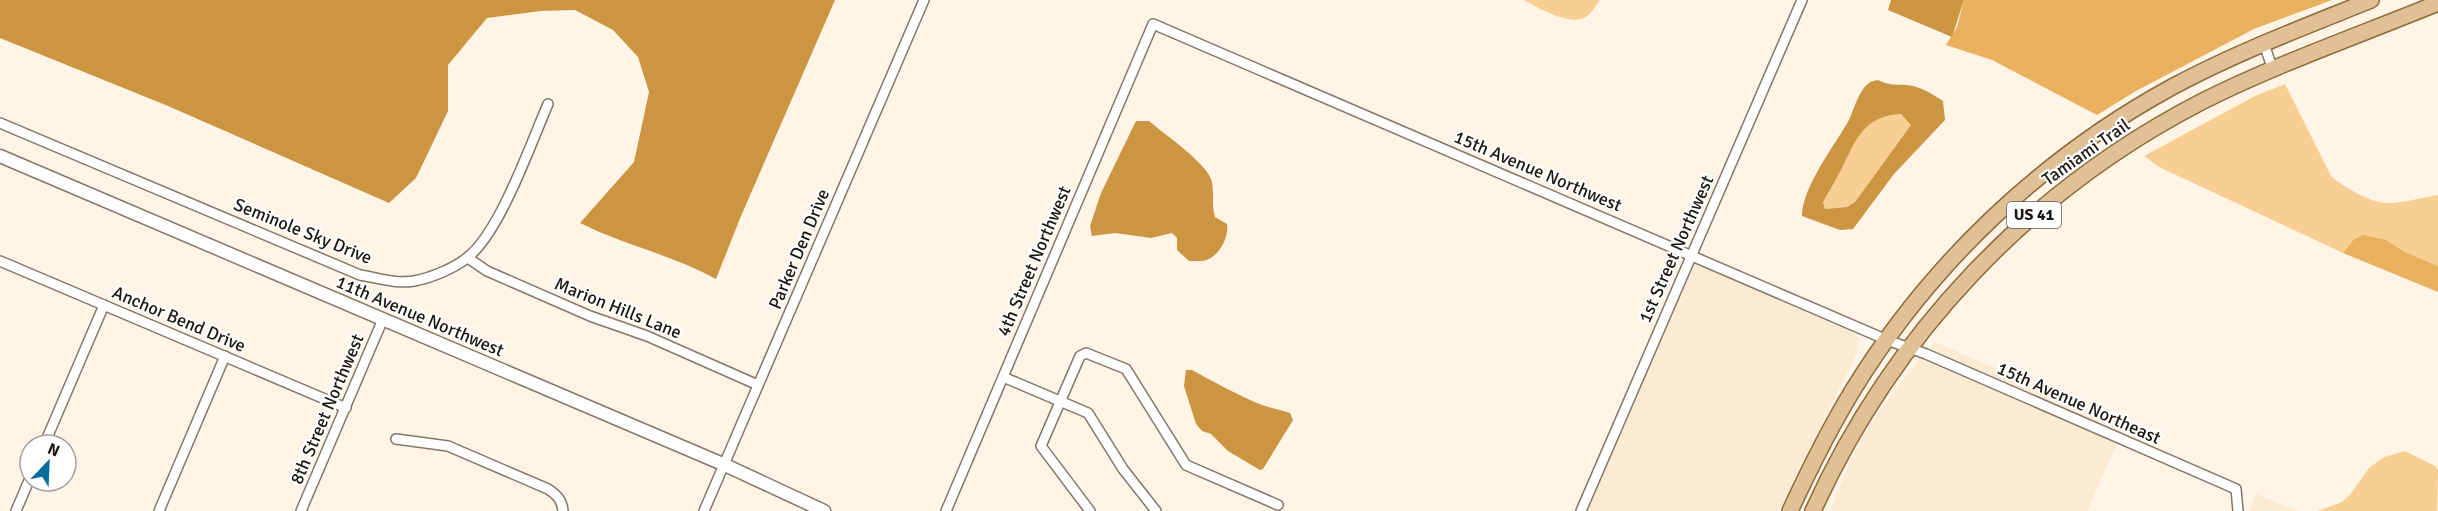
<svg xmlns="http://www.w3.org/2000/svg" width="2438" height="511" font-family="Signika,sans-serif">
	<rect width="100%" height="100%" fill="#fff4e6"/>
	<g fill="#fcead2">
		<polygon points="1695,263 1849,330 1859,338 1856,355 1779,511 1586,511"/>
		<polygon points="1935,342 2125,425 2121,433 1929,348"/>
		<polygon points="1920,358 2117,443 2087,511 1830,511 1850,462 1873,419"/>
		<polygon points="2256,494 2295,510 2295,511 2249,511"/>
	</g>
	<g fill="#f9ce92">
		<path d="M1524 0H1600C1595 6 1591 15 1584 18 1568 25 1538 8 1524 0Z"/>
		<path d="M2285 84 2331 176C2343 187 2370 202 2386 203 2402 204 2422 197 2438 195V266L2405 252 2386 240 2354 239 2343 253 2159 167 2144 156 2255 96Z"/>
		<path d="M1901 114 1911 125 1855 202 1847 207 1825 209 1823 202C1829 191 1836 180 1842 168 1856 138 1864 116 1901 114Z"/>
		<polygon points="2405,451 2435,466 2438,470 2437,511 2318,511 2342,502 2350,495 2369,468 2384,457"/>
	</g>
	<g fill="#e9b05e">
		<polygon points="1964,0 2332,0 2254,29 2136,91 2097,115 1992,60 1946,45 1957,27"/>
		<polygon points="2364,235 2386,240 2405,252 2438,266 2438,292 2343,253 2354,239"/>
	</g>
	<g fill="#cc9542" fill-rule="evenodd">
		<path d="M0 0H835L741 216 716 279C672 255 624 245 580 223L634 162 649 92 638 57 613 30 575 10 541 11 487 18 448 65V111L416 178 389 203 168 106 0 38Z"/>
		<polygon points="1891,0 1964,0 1952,37 1888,10"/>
		<path d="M1878 80C1891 86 1893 84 1907 85 1920 86 1932 94 1943 101L1945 120 1894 174 1853 229 1840 230 1802 216C1802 187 1835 145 1849 120 1854 109 1859 90 1869 83 1871 81 1875 81 1878 80ZM1901 114 1911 125 1855 202 1847 207 1825 209 1823 202C1829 191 1836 180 1842 168 1856 139 1864 116 1901 114Z"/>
		<path d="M1136 121H1149C1164 134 1205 162 1211 179 1215 191 1211 204 1215 217L1227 224C1229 236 1221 253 1209 259 1204 262 1195 261 1189 261L1177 250V238L1172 233 1151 238 1115 233 1092 236 1090 226 1101 193Z"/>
		<path d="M1186 370H1192C1214 382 1236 394 1257 403 1268 408 1279 409 1290 413L1293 420 1263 469 1260 470 1228 451 1211 434 1202 431 1196 424 1184 386Z"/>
	</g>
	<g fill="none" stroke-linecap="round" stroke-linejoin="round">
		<defs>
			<g id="minor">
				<polyline points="2264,44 2273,70"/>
				<path d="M0 123 360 275C378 278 395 284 414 281 431 278 455 268 468 257 500 232 531 143 548 104"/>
				<polyline points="468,258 487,271 590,316 647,336 758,385"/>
				<polyline points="0,261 346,408"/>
				<polyline points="1003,377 1088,413 1123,469 1156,511"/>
				<path d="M396 439 448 446 548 489C557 495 562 500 563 511"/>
				<polyline points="44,445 104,305"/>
				<polyline points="16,511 30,478"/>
				<polyline points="159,511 225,356"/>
				<polyline points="301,511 383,319"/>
				<polyline points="704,511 924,0"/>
				<polyline points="946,511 1153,24 1887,340 1926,354 2236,489 2238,511"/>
				<polyline points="1090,511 1041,446 1080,356 1086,353 1126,369 1186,465 1278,505"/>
				<polyline points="1581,511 1802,0"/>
			</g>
			<polyline id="tertiary" points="0,156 725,465 824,511"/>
			<g id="primary">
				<path d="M1790 511C1809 470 1829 429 1853 390 1930 264 2042 158 2172 87 2235 53 2304 27 2371 0"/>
				<path d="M1813 511C1893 334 2030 190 2203 101 2279 63 2360 35 2438 3"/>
			</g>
		</defs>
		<use href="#minor" stroke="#837768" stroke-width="12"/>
		<use href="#tertiary" stroke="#837768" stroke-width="15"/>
		<use href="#primary" stroke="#8d6b39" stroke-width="18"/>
		<use href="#minor" stroke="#fff" stroke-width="9"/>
		<use href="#tertiary" stroke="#fff" stroke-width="12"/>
		<use href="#primary" stroke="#dfc195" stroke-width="15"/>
	</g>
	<g text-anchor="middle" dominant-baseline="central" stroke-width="4.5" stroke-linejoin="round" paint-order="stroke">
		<rect fill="#fff" stroke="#5f5d58" stroke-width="1.5" x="2007" y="202" width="54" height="26" rx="4.5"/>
		<g font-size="16" font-weight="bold" fill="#1b1710">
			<text x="2034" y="215">US 41</text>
		</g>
		<g font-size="18" fill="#1b1710" stroke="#fff">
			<text transform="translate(2086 152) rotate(-35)">Tamiami Trail</text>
			<text transform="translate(1538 171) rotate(23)">15th Avenue Northwest</text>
			<text transform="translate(303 231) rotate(22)">Seminole Sky Drive</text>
			<text transform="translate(799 249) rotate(-67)">Parker Den Drive</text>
			<text transform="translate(1676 249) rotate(-66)">1st Street Northwest</text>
			<text transform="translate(1034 261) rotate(-67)">4th Street Northwest</text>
			<text transform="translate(618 308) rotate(22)">Marion Hills Lane</text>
			<text transform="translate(420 316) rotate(23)">11th Avenue Northwest</text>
			<text transform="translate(179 319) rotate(23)">Anchor Bend Drive</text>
			<text transform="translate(2079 403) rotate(24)">15th Avenue Northeast</text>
			<text transform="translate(327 409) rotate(-67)">8th Street Northwest</text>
		</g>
	</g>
	<g transform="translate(48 463) rotate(23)"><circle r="28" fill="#ffffff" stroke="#a4a29f" stroke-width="1.5"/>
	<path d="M0-4.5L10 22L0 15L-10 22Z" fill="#066c99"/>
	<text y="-9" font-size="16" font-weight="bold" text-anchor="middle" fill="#1b1710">N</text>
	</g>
</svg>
